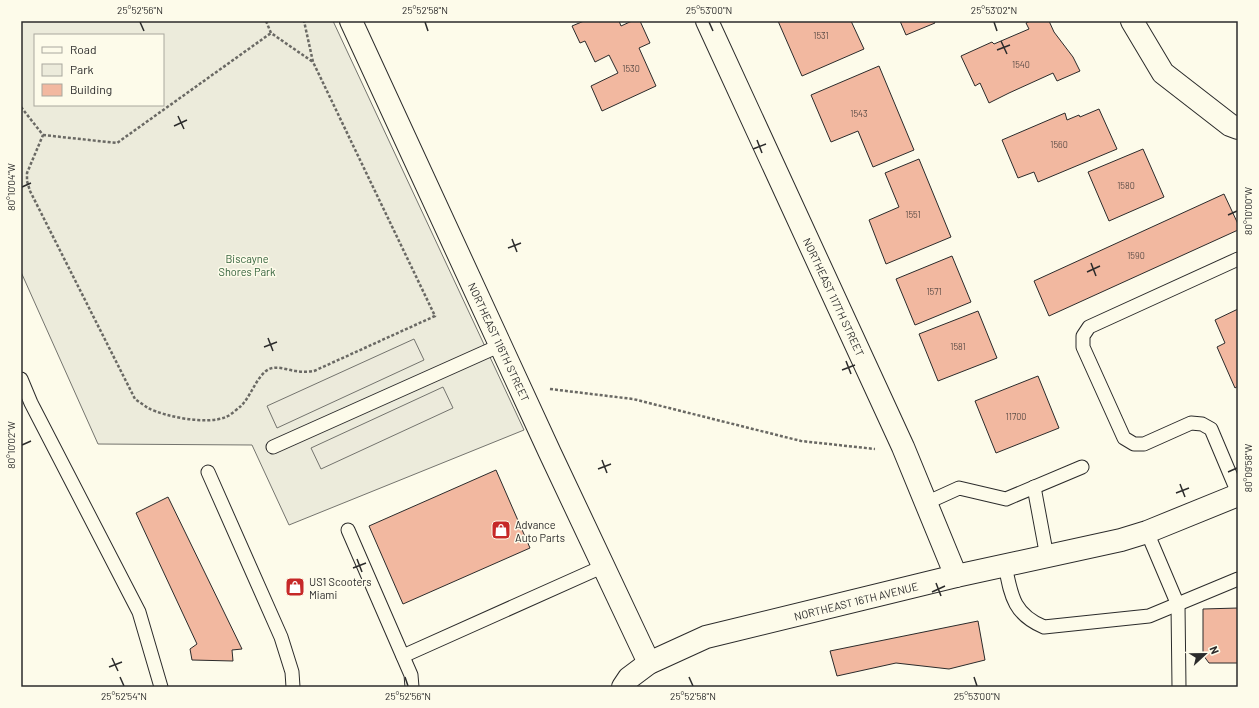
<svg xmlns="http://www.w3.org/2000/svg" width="1259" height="708" font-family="Barlow,sans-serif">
	<rect width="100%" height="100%" fill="#fdfbea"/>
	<path fill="#ecebdb" stroke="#74746e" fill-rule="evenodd" d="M21 21H333L524 430 289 525 252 445 98 444 21 272ZM35 35H163V105H35Z"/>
	<g fill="#eceadb" stroke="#74746e">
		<polygon points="414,339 424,360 277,428 267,406"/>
		<polygon points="443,387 453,408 321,469 311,448"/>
	</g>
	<g fill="#f2b8a0" stroke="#2b2b2b">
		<polygon points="584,21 619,21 621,26 632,21 640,21 650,43 639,48 656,86 602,111 591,86 618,73 609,55 595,62 585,41 580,43 572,26"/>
		<polygon points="778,21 851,21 864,49 802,76"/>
		<polygon points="900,21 934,21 935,23 906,35"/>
		<polygon points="1030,21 1049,21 1054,32 1073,57 1080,71 1057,81 1053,73 1009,93 989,103 980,83 975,86 961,56 992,42 994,44 1029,29 1026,23"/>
		<polygon points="879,66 914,150 873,167 858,131 831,142 811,95"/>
		<polygon points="1099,109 1117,149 1038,182 1034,172 1018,178 1002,140 1065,113 1067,120 1079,115 1080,117"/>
		<polygon points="1143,149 1164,197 1109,221 1088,172"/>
		<polygon points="919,159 951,237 886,264 869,220 899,207 885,173"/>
		<polygon points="1224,194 1238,224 1238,230 1049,316 1034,281"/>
		<polygon points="952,256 971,302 915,325 896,279"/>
		<polygon points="1238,309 1238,386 1235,388 1217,347 1225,343 1215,320"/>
		<polygon points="978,311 997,358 938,381 919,334"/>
		<polygon points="1038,376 1059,428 996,453 975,401"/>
		<polygon points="496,470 530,548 403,604 369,526"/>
		<polygon points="168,497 242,649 232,650 233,661 192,660 190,649 197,644 136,513"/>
		<polygon points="1238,608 1238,663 1209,663 1203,655 1203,609"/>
		<polygon points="978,621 985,660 949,669 896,663 837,676 830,651"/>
	</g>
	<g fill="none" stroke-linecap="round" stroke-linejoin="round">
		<defs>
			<g id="lane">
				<polyline points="1238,259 1089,327 1083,336 1083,347 1124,438 1134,444 1144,444 1191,423 1202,424 1211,429 1238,493"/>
				<polyline points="21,379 31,403 139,612 161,687"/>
				<polyline points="273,447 501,345"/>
				<polyline points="208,472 281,637 292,672 293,687"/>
				<polyline points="1034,487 1047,557"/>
				<polyline points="926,503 959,488 1006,499 1082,467"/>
				<polyline points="348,530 411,675 412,687"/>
				<polyline points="1147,532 1178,605 1179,687"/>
				<path d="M1005 565C1011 595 1013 614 1044 627L1149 616 1238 579"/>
				<polyline points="403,656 604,566"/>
			</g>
			<g id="street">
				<polyline points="351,21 550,453 649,663"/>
				<polyline points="707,21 903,447 956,576"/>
				<polyline points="1132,21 1163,73 1230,125 1238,128"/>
			</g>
			<polyline id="secondary" points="623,687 629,678 649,663 706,637 956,576 1121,540 1147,532 1238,495"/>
		</defs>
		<use href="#lane" stroke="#2b2b2b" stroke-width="15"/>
		<use href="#street" stroke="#2b2b2b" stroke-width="24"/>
		<use href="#secondary" stroke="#2b2b2b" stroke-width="24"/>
		<g stroke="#6a6964" stroke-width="2.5" stroke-dasharray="3 2" stroke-linecap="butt">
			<polyline points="266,21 271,33 313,62"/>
			<path d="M21 107 43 135 27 173V181L30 191 135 399C139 402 144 405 148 408 166 417 207 425 226 417 231 415 237 409 241 406 251 396 255 380 266 371 275 364 286 370 296 371 302 372 308 372 314 371L435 316 313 62 304 21"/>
			<polyline points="43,135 117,143 271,33"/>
			<polyline points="550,389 633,399 801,441 875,449"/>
		</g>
		<use href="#lane" stroke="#fdfbea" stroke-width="13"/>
		<use href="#street" stroke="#fdfbea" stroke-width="22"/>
		<use href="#secondary" stroke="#fdfbea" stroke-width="22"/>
	</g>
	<path fill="none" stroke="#2b2b2b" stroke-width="1.5" d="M140 22 144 31M425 22 428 31M709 22 713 31M994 22 997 31M1001 41 1007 54M997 50 1010 45M178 116 184 129M174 126 187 120M757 140 762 153M753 149 766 144M22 187 31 183M1228 215 1237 211M512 239 517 252M508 248 521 243M1091 263 1096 276M1087 272 1100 266M268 338 273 351M264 347 277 342M846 361 851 374M842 370 855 365M22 445 31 441M602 460 607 473M598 469 611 464M1228 472 1237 468M1180 484 1185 497M1176 493 1189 488M357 559 362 572M353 568 366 563M936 583 941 596M932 592 945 586M112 658 118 671M109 667 122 662M120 677 124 686M405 677 408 686M689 677 693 686M974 677 977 686"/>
	<defs>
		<symbol id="shop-square" viewBox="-11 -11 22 22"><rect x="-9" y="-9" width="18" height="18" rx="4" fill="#c62828" stroke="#fdfbea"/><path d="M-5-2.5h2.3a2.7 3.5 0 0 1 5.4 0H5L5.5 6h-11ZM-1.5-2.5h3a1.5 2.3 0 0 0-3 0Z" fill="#fff"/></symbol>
	</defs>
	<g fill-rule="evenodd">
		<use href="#shop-square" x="490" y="519" width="22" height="22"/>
		<use href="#shop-square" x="284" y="576" width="22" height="22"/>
	</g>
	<g text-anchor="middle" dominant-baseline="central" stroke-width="3" stroke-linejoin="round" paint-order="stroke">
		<g font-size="9" fill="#5d4e48">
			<text x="821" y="35">1531</text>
			<text x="1021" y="64">1540</text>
			<text x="631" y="68">1530</text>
			<text x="859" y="113">1543</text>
			<text x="1059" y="144">1560</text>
			<text x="1126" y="185">1580</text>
			<text x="913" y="214">1551</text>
			<text x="1136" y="255">1590</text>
			<text x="934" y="291">1571</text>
			<text x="958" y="346">1581</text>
			<text x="1016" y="416">11700</text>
		</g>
		<g font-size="11" fill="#34623c" stroke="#fdfbea">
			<text x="247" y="258">Biscayne<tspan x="247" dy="13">Shores Park</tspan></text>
		</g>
		<g font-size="11" fill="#2b2b2b" stroke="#fdfbea">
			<text transform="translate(834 297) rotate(65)">NORTHEAST 117TH STREET</text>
			<text transform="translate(499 342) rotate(65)">NORTHEAST 116TH STREET</text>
			<text transform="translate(856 601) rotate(-14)">NORTHEAST 16TH AVENUE</text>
		</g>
		<g font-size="11" fill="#2b2b2b" stroke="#fdfbea" text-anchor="start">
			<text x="515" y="524">Advance<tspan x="515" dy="13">Auto Parts</tspan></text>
			<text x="309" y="581">US1 Scooters<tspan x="309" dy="13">Miami</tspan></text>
		</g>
	</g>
	<rect width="1259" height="708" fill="none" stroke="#fdfbea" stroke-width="44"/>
	<rect x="34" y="34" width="130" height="72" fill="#fdfbea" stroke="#a9a89e"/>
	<rect x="42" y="47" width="20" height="6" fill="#fdfbea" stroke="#a9a89e"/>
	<text x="70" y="54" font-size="12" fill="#2b2b2b">Road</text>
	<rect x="42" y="64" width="20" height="12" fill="#ecebdb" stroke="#a9a89e"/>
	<text x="70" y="74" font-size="12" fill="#2b2b2b">Park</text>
	<rect x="42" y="84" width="20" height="12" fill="#f2b8a0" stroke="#a9a89e"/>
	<text x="70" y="94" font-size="12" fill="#2b2b2b">Building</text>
	<g transform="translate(1205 654) rotate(68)" stroke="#fdfbea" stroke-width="3" paint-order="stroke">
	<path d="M0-3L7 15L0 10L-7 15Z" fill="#2b2b2b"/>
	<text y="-6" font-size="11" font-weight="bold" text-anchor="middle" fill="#2b2b2b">N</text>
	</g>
	<rect x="22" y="22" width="1215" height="664" fill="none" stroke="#2b2b2b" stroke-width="1.5"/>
	<g font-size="10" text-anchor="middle" fill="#2b2b2b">
		<text x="140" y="14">25°52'56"N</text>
		<text x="425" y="14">25°52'58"N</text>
		<text x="709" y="14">25°53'00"N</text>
		<text x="994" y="14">25°53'02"N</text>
		<text transform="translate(11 187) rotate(-90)" y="4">80°10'04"W</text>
		<text transform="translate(1248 211) rotate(-90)" y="4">80°10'00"W</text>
		<text transform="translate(11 445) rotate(-90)" y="4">80°10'02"W</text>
		<text transform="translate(1248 468) rotate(-90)" y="4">80°09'58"W</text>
		<text x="124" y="700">25°52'54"N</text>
		<text x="408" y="700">25°52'56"N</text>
		<text x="693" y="700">25°52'58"N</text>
		<text x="977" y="700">25°53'00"N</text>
	</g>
</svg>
